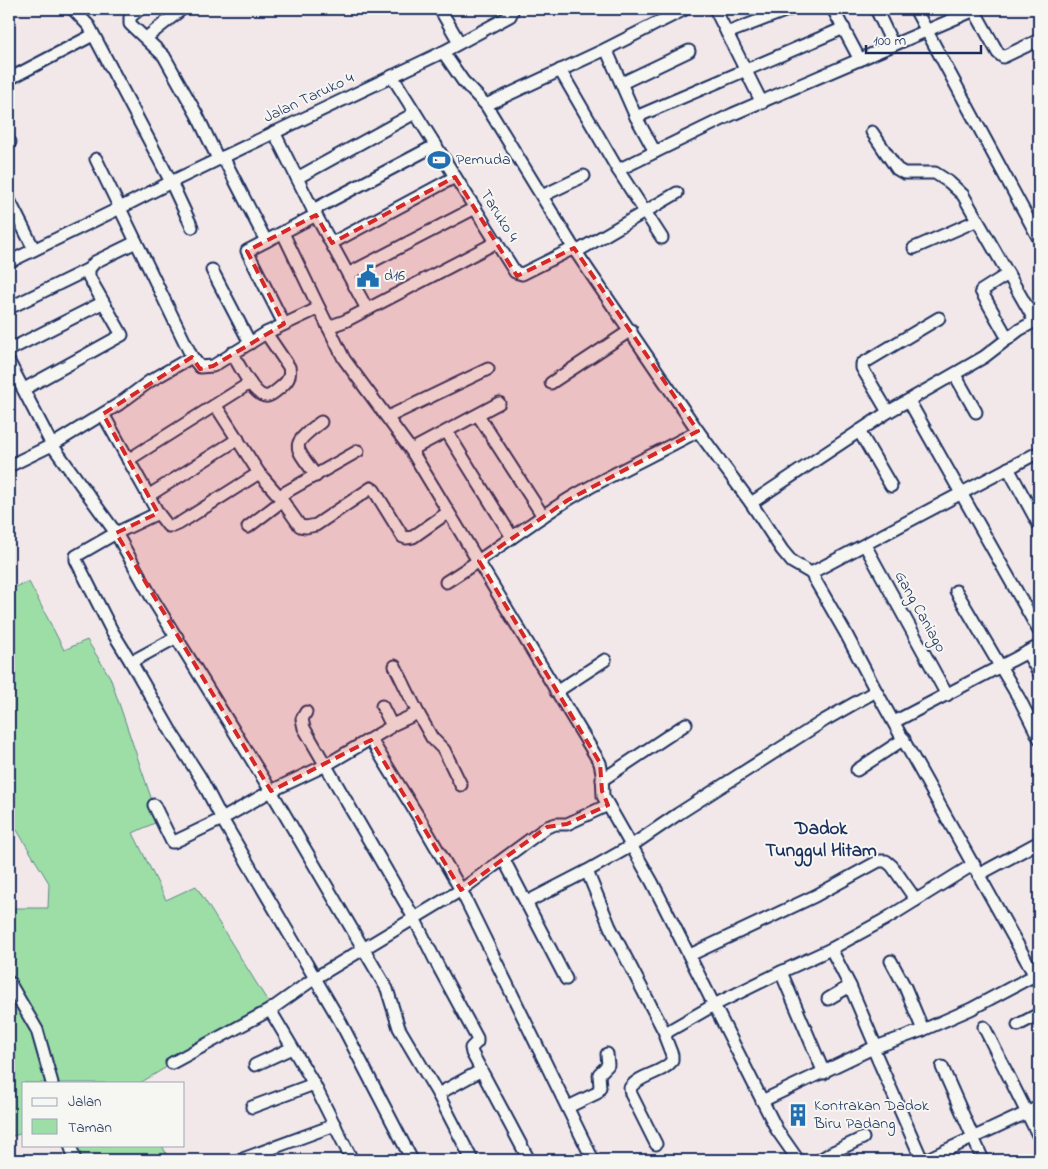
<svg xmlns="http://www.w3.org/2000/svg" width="1048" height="1169" font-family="'Indie Flower',sans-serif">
	<rect width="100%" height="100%" fill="#f2e8ea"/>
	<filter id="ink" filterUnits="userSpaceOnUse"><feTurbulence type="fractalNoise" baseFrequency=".02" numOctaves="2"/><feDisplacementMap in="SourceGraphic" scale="10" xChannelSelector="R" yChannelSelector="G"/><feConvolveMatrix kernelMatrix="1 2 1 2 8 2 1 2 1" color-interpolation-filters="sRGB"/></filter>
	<g filter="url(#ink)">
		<g fill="#9ddea7" stroke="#5c8682">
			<polygon points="29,582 64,650 87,640 110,677 159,821 133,833 166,900 196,886 270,1005 140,1083 24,1083 24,1133 9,1137 9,908 48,908 49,883 9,817 9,589"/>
			<polygon points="70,1145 162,1145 169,1160 75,1160"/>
		</g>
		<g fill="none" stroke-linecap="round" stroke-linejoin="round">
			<defs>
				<g id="minor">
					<polyline points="73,9 89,26 171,182 192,227"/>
					<polyline points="140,9 130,17 130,24 164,56 197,115 218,159"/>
					<polyline points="440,9 459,42"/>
					<polyline points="715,9 762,103"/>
					<polyline points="833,9 860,60"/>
					<polyline points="876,9 893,45"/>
					<polyline points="915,9 1039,239"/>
					<polyline points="974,10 998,53 1003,57 1039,40"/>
					<polyline points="727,33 790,9"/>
					<polyline points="146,38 182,9"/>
					<polyline points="606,49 636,117 655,152"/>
					<polyline points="443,52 510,16 513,9"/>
					<polyline points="560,70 618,170 733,114 977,9"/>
					<polyline points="392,76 515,272 522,274 574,248"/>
					<polyline points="9,79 93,35"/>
					<polyline points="622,83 689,51"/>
					<polyline points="486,105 606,49 685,9"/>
					<polyline points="636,117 844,28"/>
					<polyline points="274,132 313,210 367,309"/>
					<polyline points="872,132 897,169 904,173 935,173 949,182 963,195 1035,321"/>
					<polyline points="9,143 10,142"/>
					<polyline points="223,157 266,241"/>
					<polyline points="96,159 192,357 200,367 213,366 266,333 319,308 344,359 411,450 600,763 602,773 603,796 652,882 777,1130 798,1160"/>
					<polyline points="618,170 662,238"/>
					<polyline points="297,178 415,113"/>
					<polyline points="542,196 584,176"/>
					<polyline points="9,200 34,249"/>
					<polyline points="313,210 436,145"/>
					<polyline points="283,233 319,308"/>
					<polyline points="332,243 455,177"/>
					<polyline points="914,248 978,220"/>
					<polyline points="576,252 677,193"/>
					<polyline points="9,262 120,208 171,182 443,52 463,81 486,105 576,252 698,431 751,503 782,550 792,562 811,573 845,632 876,691 1039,983"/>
					<polyline points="212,270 250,343"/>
					<polyline points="348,274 475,208"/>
					<polyline points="9,308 89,269"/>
					<polyline points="284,324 247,251 316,215"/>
					<polyline points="328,327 345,321 497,242"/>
					<polyline points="1008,339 981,291 1008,274"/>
					<polyline points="9,350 102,303"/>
					<path d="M232 353C238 363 255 399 268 396 272 395 277 390 281 387 288 381 291 376 289 367L266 333"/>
					<polyline points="9,362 52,445 116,533 152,598 271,791 326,765 389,728 391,724 382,706"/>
					<polyline points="955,375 976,412"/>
					<polyline points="551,383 631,330"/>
					<polyline points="24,389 122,335 89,277 89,269 95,262 136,242"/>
					<polyline points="909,401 1039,631"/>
					<polyline points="216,406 259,473 279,496 300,526 306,527 316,525 371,488 374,490 403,537 406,538 413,537 447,513"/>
					<polyline points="888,412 862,368 862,364 939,318"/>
					<polyline points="103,414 158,513 168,526 173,526 180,523 259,473"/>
					<polyline points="478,415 543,516"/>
					<polyline points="388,417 488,369"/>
					<polyline points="859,431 891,486"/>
					<polyline points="447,432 512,537"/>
					<polyline points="411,450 499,403"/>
					<polyline points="128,460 250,383"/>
					<polyline points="9,466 52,445 119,404 150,381 192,357"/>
					<polyline points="1008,468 1039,525"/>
					<path d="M316 476C295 445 288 447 321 422"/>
					<polyline points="148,496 238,439"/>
					<polyline points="279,496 358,451"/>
					<polyline points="751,503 888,412 984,357 1019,330 1039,319"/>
					<polyline points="248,527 282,501"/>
					<polyline points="865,545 947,695"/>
					<polyline points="811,573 1039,452"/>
					<path d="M446 582C488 556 527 525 569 499 611 474 656 454 698 431"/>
					<polyline points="956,591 1020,700 1039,738"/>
					<polyline points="177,637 131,662 173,735 200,777 222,819 340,1021 412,1160"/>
					<polyline points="1027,652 1039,673"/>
					<polyline points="131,662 112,631 76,560 76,556 116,533 158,513"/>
					<polyline points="395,666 418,713 432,738 444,750 461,785"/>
					<polyline points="556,692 605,660"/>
					<polyline points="306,712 302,719 304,728 414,918 438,966 477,1038 477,1042 471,1048 472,1053 529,1160"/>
					<polyline points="894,722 1039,646"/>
					<polyline points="390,726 418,713"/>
					<polyline points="371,740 421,821 461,890 593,1160"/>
					<polyline points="857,770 904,739"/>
					<polyline points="602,780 686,724"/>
					<polyline points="154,805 172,842 174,842 222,819 271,791 387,989 399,1028 438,1094 472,1160"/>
					<polyline points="504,860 566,979"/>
					<polyline points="587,871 610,927 666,1035"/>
					<polyline points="980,874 1039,842"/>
					<polyline points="527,902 587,871 631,846 678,814 825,720 876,691"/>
					<polyline points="831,949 850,986 876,1047"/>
					<polyline points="690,955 815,896 879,861 886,861 892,866 916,900"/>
					<polyline points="891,961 905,987 923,1030"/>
					<polyline points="781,972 824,1073"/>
					<polyline points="9,982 37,1030 52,1083"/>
					<polyline points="828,999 850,986"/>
					<polyline points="270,1010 314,1084 352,1160"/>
					<polyline points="1018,1025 1039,1014"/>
					<polyline points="984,1027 1039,1137"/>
					<polyline points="873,1048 922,1160"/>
					<polyline points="172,1063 270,1010 315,978 461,890 547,827 556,824 567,824 608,805"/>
					<polyline points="255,1065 292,1048"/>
					<polyline points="942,1067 983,1160"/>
					<polyline points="438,1094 480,1071"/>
					<polyline points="762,1101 873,1048 923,1030 971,1009 1035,975"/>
					<polyline points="252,1107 314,1084"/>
					<polyline points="568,1107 597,1093 600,1087 599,1074 608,1065 607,1054"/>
					<path d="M656 1144 631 1094 630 1088C640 1074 662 1074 672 1061V1055L665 1037 667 1032 714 1005 781 972 831 949 884 920 974 864"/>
					<polyline points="70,1145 75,1160"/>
					<polyline points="240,1160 335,1125"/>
					<polyline points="820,1160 833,1152 863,1138"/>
					<polyline points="925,1160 1039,1107"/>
				</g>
			</defs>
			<use href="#minor" stroke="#1b2f5e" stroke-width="15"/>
			<use href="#minor" stroke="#f6f6f2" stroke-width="11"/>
		</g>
	</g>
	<path fill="#d62828" fill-opacity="0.2" stroke="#d62828" stroke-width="4" stroke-dasharray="10 6" stroke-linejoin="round" d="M455 177 517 276 574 248 698 431 568 500 479 561 600 763 602 791 608 805 567 824 547 827 461 890 371 740 271 791 116 533 158 513 103 414 192 357 200 369 213 366 284 324 247 251 316 215 332 243Z"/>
	<defs>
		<symbol id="stadium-bare" viewBox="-9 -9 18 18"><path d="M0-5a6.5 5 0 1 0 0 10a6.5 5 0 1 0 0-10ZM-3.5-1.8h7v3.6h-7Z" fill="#1f6fb2" stroke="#f6f6f2" stroke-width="2.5" paint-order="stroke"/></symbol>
		<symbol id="civic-bare" viewBox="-9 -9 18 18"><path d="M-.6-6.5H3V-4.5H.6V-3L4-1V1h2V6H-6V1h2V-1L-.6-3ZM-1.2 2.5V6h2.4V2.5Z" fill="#1f6fb2" stroke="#f6f6f2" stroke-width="2.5" paint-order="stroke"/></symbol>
		<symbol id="building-bare" viewBox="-9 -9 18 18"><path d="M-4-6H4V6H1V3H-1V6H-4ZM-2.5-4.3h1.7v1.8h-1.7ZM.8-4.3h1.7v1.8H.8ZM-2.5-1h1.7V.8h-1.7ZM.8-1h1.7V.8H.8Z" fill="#1f6fb2" stroke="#f6f6f2" stroke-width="2.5" paint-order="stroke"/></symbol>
	</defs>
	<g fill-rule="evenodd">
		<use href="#stadium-bare" x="423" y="144" width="32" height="32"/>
		<use href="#civic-bare" x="352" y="260" width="32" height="32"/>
		<use href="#building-bare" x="782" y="1099" width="32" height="32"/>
	</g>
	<g text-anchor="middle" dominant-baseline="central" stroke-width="4" stroke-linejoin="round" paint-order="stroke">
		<g font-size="16" fill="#1b2f5e" stroke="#f6f6f2">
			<text transform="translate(309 98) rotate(-25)">Jalan Taruko 4</text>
			<text transform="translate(499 216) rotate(58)">Taruko 4</text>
			<text transform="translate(920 612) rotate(61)">Gang Caniago</text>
		</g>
		<g font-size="16" fill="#1b2f5e" stroke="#f6f6f2" text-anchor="start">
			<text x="456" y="160">Pemuda</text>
			<text x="384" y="276">d16</text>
			<text x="814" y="1106">Kontrakan Dadok<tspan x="814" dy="18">Biru Padang</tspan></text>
		</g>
		<g font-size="19" font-weight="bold" fill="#1b2f5e" stroke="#f6f6f2">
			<text x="821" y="829">Dadok<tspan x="821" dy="22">Tunggul Hitam</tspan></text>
		</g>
	</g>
	<rect width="1048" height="1169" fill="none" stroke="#f6f6f2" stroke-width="30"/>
	<rect x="15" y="15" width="1018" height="1139" fill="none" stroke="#1b2f5e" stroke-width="2" filter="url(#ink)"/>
	<rect x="22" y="1082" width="162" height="65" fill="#f6f6f2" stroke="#9ea6b7"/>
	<rect x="32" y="1098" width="25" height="8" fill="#f6f6f2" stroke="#9ea6b7"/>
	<text x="68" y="1106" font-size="15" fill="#1b2f5e">Jalan</text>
	<rect x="32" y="1119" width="25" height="15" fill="#9ddea7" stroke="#9ea6b7"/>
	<text x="68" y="1132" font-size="15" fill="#1b2f5e">Taman</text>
	<path d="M866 45v8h115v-8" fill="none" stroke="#1b2f5e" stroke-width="2.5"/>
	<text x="873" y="45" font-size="15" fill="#1b2f5e" stroke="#f6f6f2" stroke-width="4" paint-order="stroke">100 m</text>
</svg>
